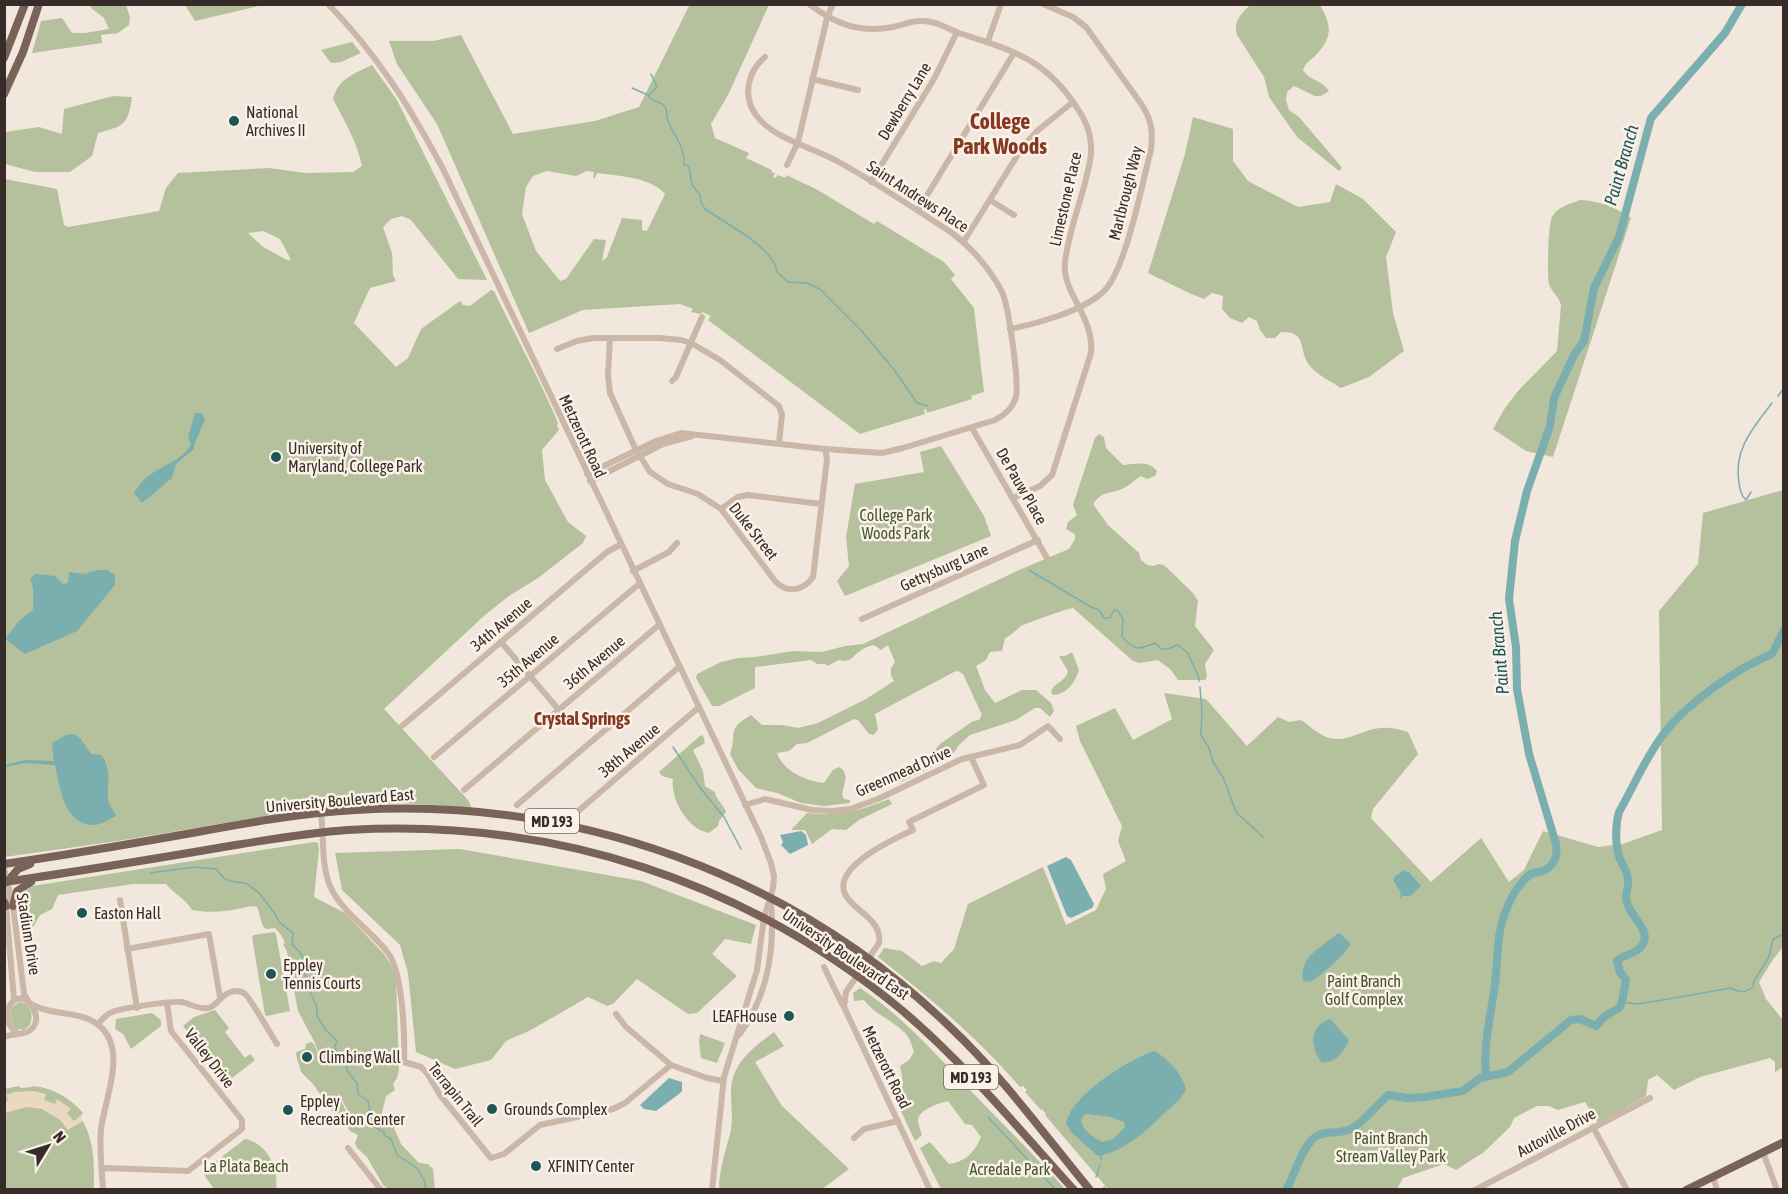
<svg xmlns="http://www.w3.org/2000/svg" width="1788" height="1194" font-family="'Asap Condensed',sans-serif">
	<rect width="100%" height="100%" fill="#f2e7dc"/>
	<g fill="#b5c19c" fill-rule="evenodd">
		<path d="M690 4 769 5 728 95 711 124 715 138 749 153 746 158 772 170 771 172 775 173 773 177 775 178 778 175 785 178 786 175 816 189 874 224 877 221 944 262 955 275 951 279 974 308 984 392 971 396 972 399 927 413 926 409 924 410 925 414 860 434 708 320 711 316 702 312 701 314 691 312 693 309 680 304 583 310 529 333 437 124 397 64 389 41H433L461 35 513 134 595 121 639 107ZM547 171 576 176 587 171 594 172 593 178H595L597 173C618 176 651 177 665 194L647 231 642 230V220L622 218 607 257 602 261 606 240 594 239 566 279 560 281 536 251 522 214 526 187 533 176Z"/>
		<polygon points="91,5 126,5 130,17 129,25 118,33 101,35 102,43 32,53 41,21 62,18 72,33 85,33 109,29 104,18 91,8"/>
		<polygon points="185,5 263,5 195,21"/>
		<path d="M1250 5H1320C1332 26 1333 37 1315 56 1310 61 1305 63 1303 70 1309 81 1323 80 1329 91L1321 96H1315L1294 86 1287 92 1286 100 1289 110 1299 117 1339 164 1342 168 1339 171 1297 137 1269 97 1264 77 1237 35C1233 21 1241 14 1250 5Z"/>
		<polygon points="352,42 361,53 341,62 331,63 321,50"/>
		<path d="M372 65 397 100 487 280 458 279 411 220 402 216 391 219 383 227 392 253 393 275 396 281 370 288 354 323 396 367 408 358 421 329 460 301 463 305 470 306 491 290 494 291C515 335 539 378 558 423L557 425 559 430 542 450 545 480 568 522 586 536 583 543 538 578 509 596 485 615 384 709 468 800 472 808 401 803 284 813 118 841 5 857V179L57 189 64 225 68 227 159 211 166 188 178 173 269 168 305 173 353 172 362 166C357 142 344 120 333 99 338 79 355 73 372 65ZM263 231 280 239 290 258 289 261 263 247 248 233Z"/>
		<path d="M113 96 132 97C128 125 124 126 98 133L92 156 70 172H35L5 164V132L39 127 62 134 64 109Z"/>
		<path d="M1193 117 1233 129V161L1248 181 1298 207 1330 202 1336 184 1363 199 1396 232 1386 257 1393 313 1404 351 1369 377 1341 388C1330 381 1317 375 1309 365 1298 350 1308 331 1281 332L1275 338H1266L1260 330 1257 321 1249 317 1242 323 1230 318 1222 309 1223 296 1212 293 1204 299 1189 293 1148 273 1185 154Z"/>
		<path d="M1580 200C1599 201 1616 207 1631 218L1553 457 1526 451 1493 429 1505 408 1518 391 1557 351 1561 305C1559 296 1552 293 1549 284 1547 276 1548 225 1552 217 1557 207 1570 204 1580 200Z"/>
		<path d="M1099 434 1104 437 1106 448 1123 465C1136 464 1148 460 1157 471L1155 476 1147 479 1141 476C1134 480 1127 488 1119 490 1107 494 1102 492 1093 504L1108 525 1139 553 1141 560 1147 565 1153 566 1159 564 1164 565 1193 593 1198 601 1195 626 1214 650 1205 664 1207 677 1205 680H1178L1171 670 1158 660 1140 663 1133 661 1073 608C1068 608 1025 624 1021 626 1015 631 1012 635 1005 638L1002 651 990 652 986 660 976 666 985 690 995 703 1022 690H1036L1051 703 1054 711 1050 717 1040 708H1035L1016 720 970 735 959 745 950 758 901 782H897L895 778 897 775 928 759 940 744 973 721 979 720 982 715 963 674 958 671 954 672 875 714 878 729 874 735 869 734 858 720 854 719 807 743 797 744 789 751 777 753C783 771 806 781 824 783L833 770 839 767C851 774 843 785 842 795L844 799 850 800V803L824 806 801 803 777 793 756 788 738 769 730 754C738 731 725 731 751 715L762 725H782L798 728 818 723 866 699 894 681C889 674 890 668 895 662L888 645 881 650 874 645C870 646 866 647 863 649 853 654 852 664 839 660L827 666 825 664H817L811 660 755 667V688L719 706H712L696 678 697 674 721 662 738 658 755 657 793 651 822 652 845 646 863 644 1019 570 1069 549 1075 539V534L1066 529 1068 522 1077 515 1073 505 1095 438Z"/>
		<polygon points="941,446 984,516 991,536 845,596 837,581 849,566 846,537 855,484 924,472 920,452"/>
		<path d="M1783 490V947L1772 961 1759 982 1766 999 1783 1020V1067L1775 1072V1062L1770 1058 1700 1077 1674 1090 1657 1075 1648 1080 1646 1096 1598 1123 1585 1102 1558 1110 1549 1106H1537L1514 1118 1510 1127 1484 1152 1456 1170 1444 1164 1403 1178 1397 1189H1108L1045 1115 1046 1114 1042 1109 1041 1110 1025 1092 1027 1090 1023 1086 1020 1087C977 1037 930 998 878 957L884 948 902 951 922 966 934 961 941 963 954 949 968 904 1043 867 1066 925 1096 910 1106 889 1103 874 1126 861 1118 841 1122 826 1080 741 1076 726 1115 708 1133 740 1172 719 1164 693 1206 699 1247 746 1278 717 1289 722 1301 720C1310 726 1319 735 1329 738 1347 743 1364 729 1380 728 1389 727 1399 729 1408 732L1418 754 1373 809 1371 818 1431 882 1481 838 1509 882 1524 870 1543 831 1598 847 1613 845 1614 847 1662 830 1659 611 1698 564 1703 513Z"/>
		<path d="M1072 652 1079 670C1075 683 1067 694 1053 695L1051 692C1054 682 1066 682 1068 671L1059 656H1065Z"/>
		<path d="M701 735 703 736 705 743 693 750 703 771 705 786 715 792C715 799 724 805 726 812L719 821 718 826 709 833C688 830 670 799 673 779L662 776 659 772Z"/>
		<path d="M889 799 892 804 859 820 846 830 832 829 812 844 805 830H791L807 813C837 817 862 810 889 799Z"/>
		<path d="M314 842 318 843 319 849 314 897 345 913 384 954 391 965 396 979 399 1070 397 1078 393 1084 395 1090 386 1096 382 1113 385 1117 397 1116 394 1128 401 1144 419 1163 428 1164 433 1169 435 1189H388L383 1185 367 1157 357 1148 355 1143 358 1135 350 1131 342 1120 349 1113 337 1090 347 1114 339 1121 313 1084 301 1072C300 1065 296 1059 296 1052L305 1049 306 1044 311 1042 314 1044 321 1062 315 1043 298 1011 287 952 283 944 285 943 281 935 275 928 266 929 263 926 257 907C250 905 245 908 237 909 223 912 206 913 192 910 186 899 174 894 166 884H133L58 895 52 909 40 915 33 927 23 928C22 911 14 899 32 886Z"/>
		<polygon points="460,849 641,881 756,925 751,944 725,939 712,954 737,976 697,1013 688,1014 637,979 613,1004 607,1006 588,997 531,1030 506,1041 491,1060 455,1069 416,1052 408,973 400,945 342,890 335,853"/>
		<polygon points="274,932 276,934 290,1011 267,1016 265,1015 252,937 254,935"/>
		<path d="M860 988C901 1015 933 1051 967 1087 1000 1121 1033 1154 1065 1189H941L920 1148 930 1142 949 1164C965 1162 975 1152 981 1137L972 1125 965 1124 948 1101C940 1103 919 1109 918 1120 918 1124 921 1131 922 1135L915 1141 894 1096C907 1090 902 1077 900 1066L909 1060 914 1052C912 1046 910 1039 906 1034 893 1020 875 1015 864 1000L854 1001 853 993Z"/>
		<path d="M20 1002C32 1004 34 1017 29 1026L24 1030 17 1029C8 1021 7 1006 20 1002Z"/>
		<polygon points="215,1010 229,1028 225,1032 245,1058 250,1054 255,1060 227,1082 183,1026 194,1017"/>
		<polygon points="152,1013 161,1020 161,1026 131,1049 123,1034 115,1029 116,1019"/>
		<path d="M774 1032 784 1046 755 1062 782 1106 849 1169 822 1189H719C719 1169 726 1150 731 1130 733 1118 731 1105 731 1093 731 1063 753 1048 774 1032Z"/>
		<polygon points="700,1034 725,1043 717,1063 701,1058 699,1042"/>
		<path d="M19 1086 20 1088 32 1087 33 1086C54 1088 70 1098 83 1113L80 1117C95 1139 94 1163 94 1189H5L4 1089Z"/>
		<path d="M245 1139C267 1143 279 1169 276 1189H214L202 1172Z"/>
	</g>
	<polygon fill="#ead8c3" points="14,1092 34,1091 46,1094 44,1100 55,1104 57,1099 71,1109 67,1113 74,1121 80,1116 83,1121 68,1130 60,1120 42,1109 26,1107 5,1113 5,1102 8,1100 6,1095"/>
	<g fill="#7aaeaf" fill-rule="evenodd">
		<path d="M195 413H202L205 420 194 445V449L176 464 172 478 142 503 134 493C138 487 142 481 147 477 162 465 180 462 191 445L188 437Z"/>
		<polygon points="97,570 107,570 115,575 115,585 77,631 25,654 5,639 20,620 33,610 33,588 30,579 35,574 55,576 63,584 68,583 69,572 84,574"/>
		<path d="M74 734 80 738 91 754 101 755C112 769 107 782 108 798 108 804 114 811 116 816 110 819 101 825 94 825 63 825 60 786 55 765L25 763 5 767V765L25 760 54 761 52 743 66 735Z"/>
		<polygon points="801,831 806,835 808,845 790,854 781,845 783,842 780,835"/>
		<polygon points="1066,857 1071,860 1094,904 1092,908 1071,918 1067,916 1047,866"/>
		<polygon points="1404,870 1410,873 1421,886 1410,896 1402,896 1399,900 1401,893 1393,880 1395,876"/>
		<path d="M1338 933 1341 934 1351 944C1340 960 1325 971 1311 982L1303 981C1299 955 1322 948 1338 933Z"/>
		<path d="M1330 1019 1349 1040C1345 1051 1334 1065 1321 1062 1310 1046 1309 1027 1330 1019Z"/>
		<path d="M1154 1051C1167 1057 1184 1076 1186 1090L1179 1100C1155 1121 1130 1151 1098 1156L1072 1133 1066 1124C1071 1095 1128 1060 1154 1051ZM1087 1114 1110 1117 1124 1122 1125 1127 1113 1139 1102 1142C1093 1137 1084 1132 1081 1121L1083 1116Z"/>
		<polygon points="669,1078 682,1082 682,1091 679,1094 656,1111 644,1109 640,1105"/>
	</g>
	<g fill="none" stroke-linecap="round" stroke-linejoin="round">
		<g stroke="#7aaeaf" stroke-width="1.5">
			<path d="M651 74 657 87 649 95V98C653 101 658 101 662 104 669 109 665 115 668 121 674 136 685 146 684 165L689 166 692 185 700 195 701 202 705 209 750 238 766 252 774 262 777 272 788 282 807 283 821 290 861 330 895 371 917 403 928 406"/>
			<polyline points="632,88 648,95"/>
			<polyline points="1778,396 1784,388"/>
			<path d="M1751 492 1746 500C1741 495 1740 490 1739 483 1733 450 1753 428 1772 403"/>
			<path d="M1029 570 1091 607 1099 610 1104 618H1110L1114 610 1118 611 1123 619 1122 637C1135 651 1138 650 1155 643L1161 649H1168L1178 645 1188 653C1191 664 1198 670 1199 681"/>
			<polyline points="1200,687 1202,713 1201,735 1209,748 1213,762 1223,777 1236,812 1263,837"/>
			<polyline points="673,747 701,789 724,817 741,849"/>
			<polyline points="150,873 195,867 216,869 225,879 235,882 246,883 259,893 276,915 279,922 293,933 292,944 302,955 307,985 317,1007 317,1016 326,1030 337,1041 334,1048 345,1058 347,1071 357,1083 358,1094 368,1101 373,1126 384,1132 384,1135 391,1139 397,1155 418,1169 425,1182 425,1190"/>
			<path d="M1622 1002 1636 1004 1657 1001 1731 988C1740 993 1745 993 1753 987L1754 981 1769 957 1773 939 1784 934"/>
			<polyline points="988,1117 1056,1190"/>
			<polyline points="1101,1156 1101,1160"/>
			<polyline points="1096,1177 1100,1165"/>
			<polyline points="1104,1187 1106,1190"/>
			<polyline points="422,1190 423,1190"/>
		</g>
		<g stroke="#7aaeaf" stroke-width="8">
			<path d="M1486 1076C1483 1044 1491 1015 1495 984 1499 951 1495 931 1511 899 1515 891 1523 879 1531 874 1535 872 1534 873 1540 872 1553 868 1558 857 1556 844L1529 754 1517 689 1516 647 1509 599 1515 541 1527 491 1550 426 1554 398 1574 355 1584 341 1594 288 1619 237 1651 118 1725 33 1742 4"/>
			<path d="M1286 1190C1296 1173 1300 1150 1315 1137 1325 1129 1340 1135 1351 1129 1366 1121 1376 1105 1388 1095L1407 1098 1424 1097 1463 1091 1480 1078 1508 1072 1571 1020 1580 1019 1596 1026 1604 1017 1619 1008 1622 1002 1626 980 1620 972 1617 961C1624 954 1638 954 1643 944 1651 930 1630 916 1627 903 1624 895 1629 888 1628 880 1628 873 1623 866 1620 859 1615 845 1615 826 1619 812 1634 786 1646 756 1665 732 1689 702 1737 668 1772 654L1784 630"/>
		</g>
		<g stroke="#cab7a7" stroke-width="6">
			<path d="M328 4C377 54 410 107 443 169L761 837 771 863 774 876 773 888 764 918 757 970 724 1077 712 1190"/>
			<path d="M809 4C837 25 859 33 893 27 902 25 911 21 920 21 934 20 946 28 959 33 1008 49 1042 57 1073 102 1084 117 1092 132 1091 152 1091 162 1087 173 1085 183 1078 209 1068 236 1065 262 1061 292 1095 317 1091 353L1052 475 1040 486 1013 498"/>
			<polyline points="988,41 1001,4"/>
			<polyline points="812,79 858,90"/>
			<polyline points="787,165 798,142 827,18 833,4"/>
			<polyline points="871,182 934,79 957,32"/>
			<polyline points="990,200 1014,215"/>
			<polyline points="918,210 1014,53"/>
			<polyline points="964,241 1022,148 1037,131 1073,102"/>
			<path d="M1010 329C1036 324 1083 311 1103 292 1126 271 1142 183 1151 150 1153 131 1152 121 1142 105L1086 27 1073 17 1043 4"/>
			<path d="M610 339 608 375 610 393 636 450 650 472 668 484 698 494 721 509 775 581C787 594 803 591 813 577L827 459 825 449"/>
			<polyline points="557,349 577,341 593,338 659,338 681,340 691,343 720,360 779,406 782,415 779,443"/>
			<polyline points="672,381 676,377 702,317"/>
			<polyline points="972,428 1047,558"/>
			<path d="M587 474 656 441 681 433 825 449 882 453 903 448 995 420C1005 415 1013 408 1016 397 1019 381 1009 307 1002 292 991 270 972 248 952 233 915 209 878 184 839 162 813 147 774 140 756 115 742 96 748 71 765 57"/>
			<polyline points="590,481 663,444 692,436"/>
			<polyline points="721,509 738,497 748,495 821,504"/>
			<polyline points="633,571 669,552 677,543"/>
			<polyline points="862,619 1038,540"/>
			<polyline points="501,642 559,710"/>
			<polyline points="402,726 607,552 620,545"/>
			<polyline points="434,757 639,584"/>
			<polyline points="464,790 659,625"/>
			<polyline points="517,805 679,667"/>
			<polyline points="745,805 765,799 812,810 832,811 850,809 878,799 962,759 1020,745 1048,726 1060,739"/>
			<path d="M321 813C324 836 321 865 330 886 342 913 371 930 388 953 403 972 405 1037 404 1062L421 1067 427 1073 440 1095 491 1158 504 1154 540 1125 613 1109 625 1103 671 1065 707 1078 723 1081"/>
			<polyline points="576,813 699,707"/>
			<polyline points="4,868 13,906 24,993 28,1001"/>
			<polyline points="7,889 6,906 14,1000"/>
			<polyline points="120,900 137,1008"/>
			<polyline points="127,949 209,934 220,997"/>
			<polyline points="824,967 842,1004"/>
			<path d="M31 1004C51 1016 78 1010 97 1024 129 1047 105 1097 101 1129 99 1148 102 1170 103 1190"/>
			<polyline points="616,1014 626,1027 671,1065"/>
			<path d="M98 1024C102 1020 106 1014 112 1012 122 1008 170 1001 181 1002 189 1003 200 1010 208 1008 218 1007 226 984 244 993 250 997 271 1035 277 1044"/>
			<path d="M739 1035C768 996 775 949 771 902"/>
			<path d="M4 1037C12 1034 22 1035 29 1031 43 1022 34 1003 22 998L14 1000C4 1010 5 1024 17 1033"/>
			<polyline points="1593,1127 1627,1190"/>
			<polyline points="854,1138 864,1129 898,1121"/>
			<polyline points="348,1148 381,1190"/>
			<polyline points="1763,1152 1777,1190"/>
			<polyline points="102,1169 107,1168 188,1171 242,1129 242,1120 171,1031 167,1003"/>
			<polyline points="1713,1176 1717,1190"/>
			<path d="M930 1190 844 1007 846 992 879 943C882 922 861 914 849 900 823 870 894 839 913 830L909 822 984 785 971 757"/>
			<polyline points="1475,1190 1650,1098"/>
		</g>
		<g stroke="#796359" stroke-width="8">
			<polyline points="4,58 25,4"/>
			<polyline points="4,94 23,52 39,4"/>
			<path d="M4 864C67 855 130 844 192 833 247 823 301 813 356 810 575 797 791 874 950 1027 1002 1076 1044 1134 1090 1190"/>
			<path d="M4 882C76 872 147 860 218 848 261 841 304 833 348 830 552 818 747 881 904 1012 966 1065 1019 1129 1074 1190"/>
			<polyline points="7,882 18,869 30,864"/>
			<polyline points="4,902 6,906"/>
			<polyline points="13,906 17,891 31,882"/>
			<polyline points="1686,1190 1784,1142"/>
		</g>
	</g>
	<g fill="#1d5559" stroke="#faf1e8" stroke-width="2">
		<circle cx="234" cy="121" r="6"/>
		<circle cx="276" cy="457" r="6"/>
		<circle cx="82" cy="913" r="6"/>
		<circle cx="271" cy="974" r="6"/>
		<circle cx="789" cy="1016" r="6"/>
		<circle cx="307" cy="1057" r="6"/>
		<circle cx="492" cy="1109" r="6"/>
		<circle cx="288" cy="1110" r="6"/>
		<circle cx="536" cy="1166" r="6"/>
	</g>
	<g text-anchor="middle" dominant-baseline="central" stroke-width="5" stroke-linejoin="round" paint-order="stroke">
		<g fill="#faf1e8" stroke="#726762" stroke-width="1.5">
			<rect x="525" y="809" width="54" height="24" rx="4.5"/>
			<rect x="944" y="1065" width="54" height="24" rx="4.5"/>
		</g>
		<g font-size="15" font-weight="bold" fill="#372c28">
			<text x="552" y="821">MD 193</text>
			<text x="971" y="1077">MD 193</text>
		</g>
		<g font-size="16" fill="#372c28" stroke="#faf1e8">
			<text transform="translate(904 101) rotate(-59)">Dewberry Lane</text>
			<text transform="translate(1125 193) rotate(-76)">Marlbrough Way</text>
			<text transform="translate(918 196) rotate(33)">Saint Andrews Place</text>
			<text transform="translate(1065 199) rotate(-77)">Limestone Place</text>
			<text transform="translate(583 436) rotate(65)">Metzerott Road</text>
			<text transform="translate(1022 486) rotate(60)">De Pauw Place</text>
			<text transform="translate(754 531) rotate(52)">Duke Street</text>
			<text transform="translate(944 567) rotate(-24)">Gettysburg Lane</text>
			<text transform="translate(501 624) rotate(-40)">34th Avenue</text>
			<text transform="translate(528 660) rotate(-40)">35th Avenue</text>
			<text transform="translate(594 662) rotate(-40)">36th Avenue</text>
			<text transform="translate(629 750) rotate(-40)">38th Avenue</text>
			<text transform="translate(903 771) rotate(-24)">Greenmead Drive</text>
			<text transform="translate(340 800) rotate(-5)">University Boulevard East</text>
			<text transform="translate(29 934) rotate(81)">Stadium Drive</text>
			<text transform="translate(846 954) rotate(34)">University Boulevard East</text>
			<text transform="translate(210 1058) rotate(52)">Valley Drive</text>
			<text transform="translate(887 1067) rotate(64)">Metzerott Road</text>
			<text transform="translate(456 1094) rotate(51)">Terrapin Trail</text>
			<text transform="translate(1556 1132) rotate(-28)">Autoville Drive</text>
		</g>
		<g font-size="16" fill="#372c28" stroke="#faf1e8" text-anchor="start">
			<text x="246" y="112">National<tspan x="246" dy="18">Archives II</tspan></text>
			<text x="288" y="448">University of<tspan x="288" dy="18">Maryland, College Park</tspan></text>
			<text x="94" y="913">Easton Hall</text>
			<text x="283" y="965">Eppley<tspan x="283" dy="18">Tennis Courts</tspan></text>
			<text x="777" y="1016" text-anchor="end">LEAFHouse</text>
			<text x="319" y="1057">Climbing Wall</text>
			<text x="300" y="1101">Eppley<tspan x="300" dy="18">Recreation Center</tspan></text>
			<text x="504" y="1109">Grounds Complex</text>
			<text x="548" y="1166">XFINITY Center</text>
		</g>
		<g font-size="16" fill="#46552c" stroke="#faf1e8">
			<text x="896" y="515">College Park<tspan x="896" dy="18">Woods Park</tspan></text>
			<text x="1364" y="981">Paint Branch<tspan x="1364" dy="18">Golf Complex</tspan></text>
			<text x="1391" y="1138">Paint Branch<tspan x="1391" dy="18">Stream Valley Park</tspan></text>
			<text x="246" y="1166">La Plata Beach</text>
			<text x="1010" y="1169">Acredale Park</text>
		</g>
		<g font-size="18" font-style="italic" fill="#1d5559" stroke="#faf1e8">
			<text transform="translate(1621 165) rotate(-74)">Paint Branch</text>
			<text transform="translate(1499 653) rotate(-95)">Paint Branch</text>
		</g>
		<g font-size="18" font-weight="bold" fill="#863820" stroke="#faf1e8">
			<text x="582" y="718">Crystal Springs</text>
		</g>
		<g font-size="22" font-weight="bold" fill="#863820" stroke="#faf1e8">
			<text x="1000" y="121">College<tspan x="1000" dy="25">Park Woods</tspan></text>
		</g>
	</g>
	<rect width="1788" height="1194" fill="none" stroke="#372c28" stroke-width="12"/>
	<g transform="translate(48 1146) rotate(52)" stroke="#faf1e8" stroke-width="4.5" paint-order="stroke">
	<path d="M0-4.5L10 22L0 15L-10 22Z" fill="#372c28"/>
	<text y="-9" font-size="16" font-weight="bold" text-anchor="middle" fill="#372c28">N</text>
	</g>
</svg>
